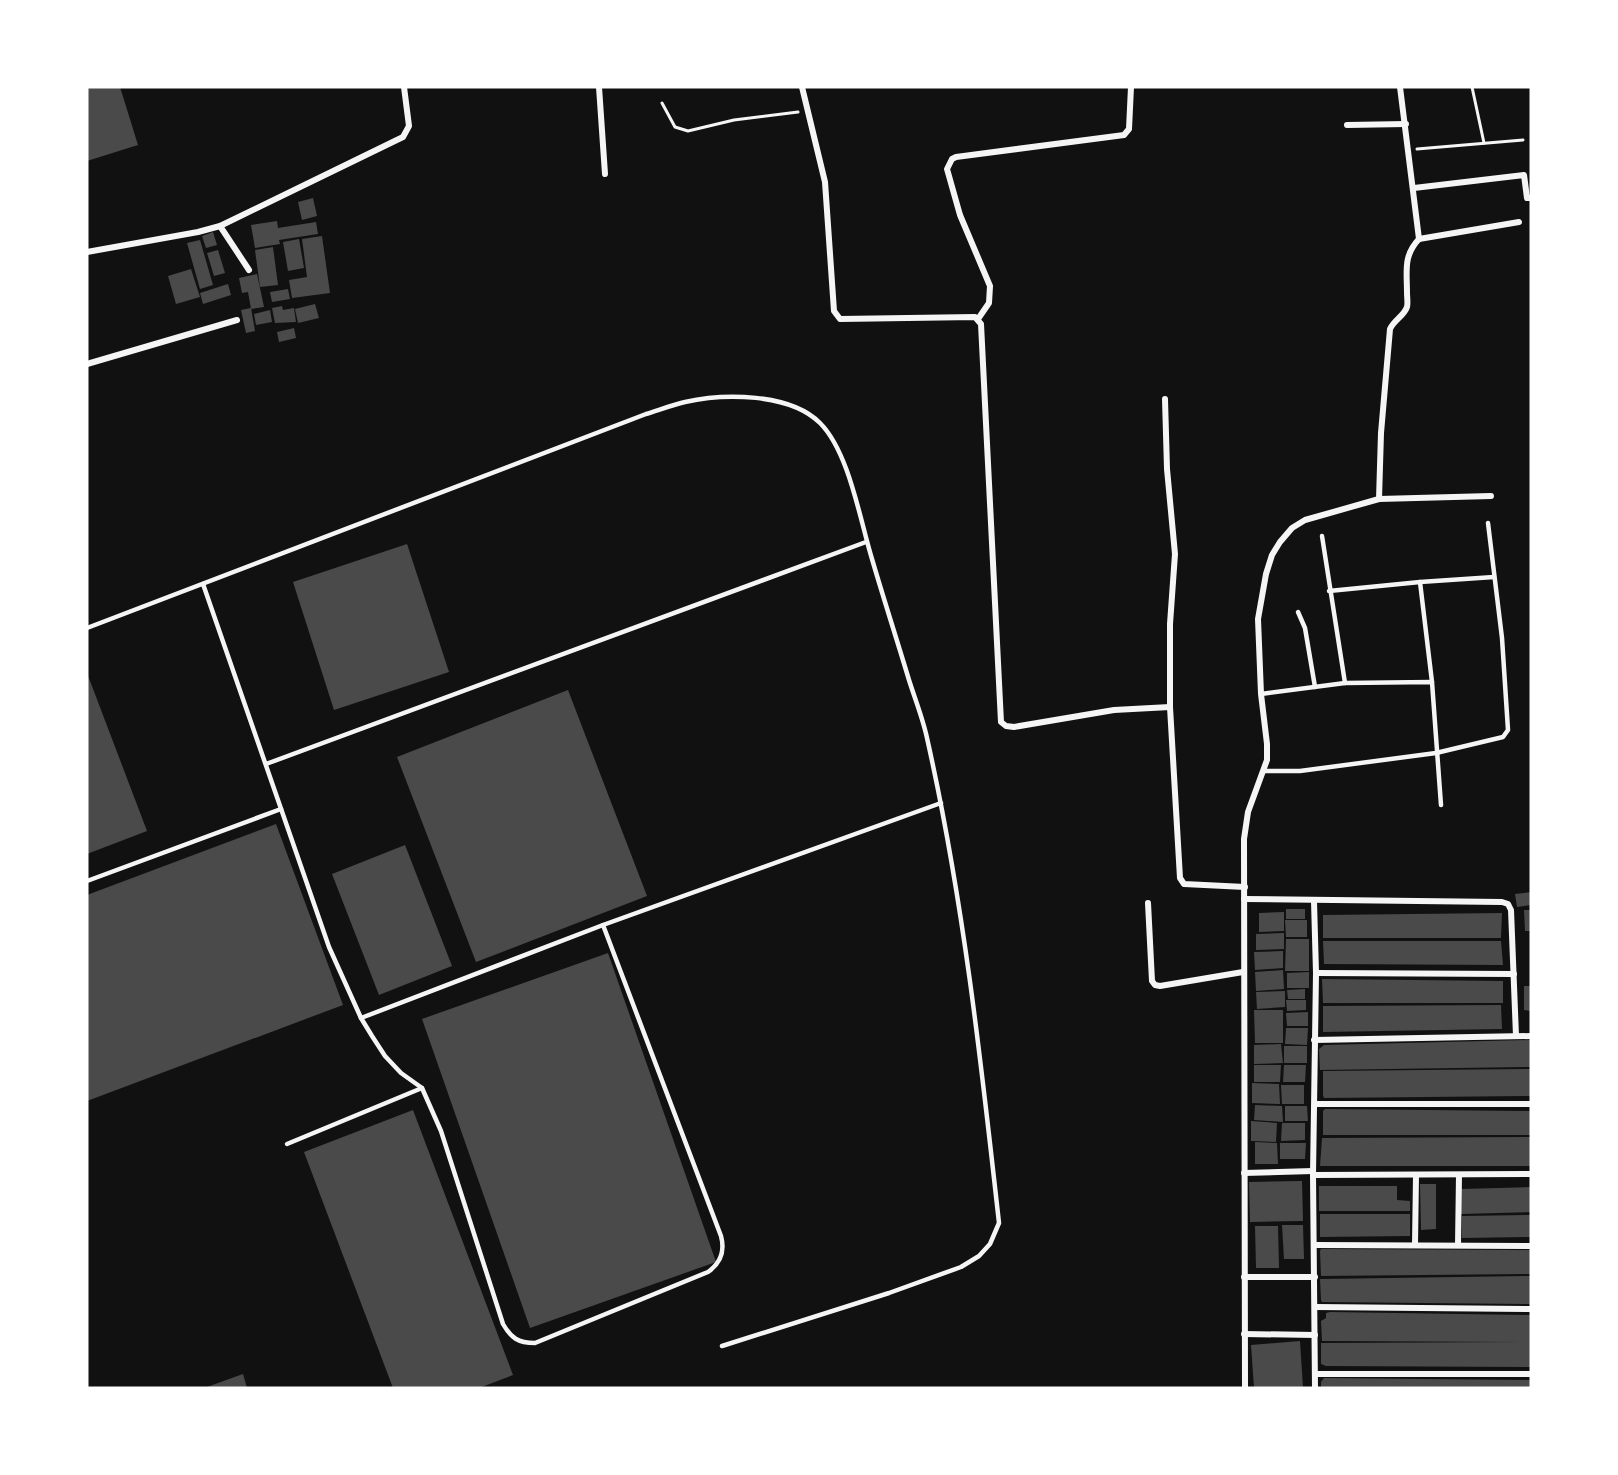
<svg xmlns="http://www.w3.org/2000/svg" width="1618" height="1475" font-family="Roboto,sans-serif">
	<rect width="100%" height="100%" fill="#111"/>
	<g fill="#4a4a4a">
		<polygon points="87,87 120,87 138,145 87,161"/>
		<polygon points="313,198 317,216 302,220 298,202"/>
		<polygon points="277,221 278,228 316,222 318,234 279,240 280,244 255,248 251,225"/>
		<polygon points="213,232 217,245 206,248 202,236"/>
		<polygon points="322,236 330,293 292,298 289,280 307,277 302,239"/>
		<polygon points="299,239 304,268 288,271 283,242"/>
		<polygon points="200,240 213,285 200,289 187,243"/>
		<polygon points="273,247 278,285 260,287 255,250"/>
		<polygon points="218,250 225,273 214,276 207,253"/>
		<polygon points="191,269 200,297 176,304 168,276"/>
		<polygon points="257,274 264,307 251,309 248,292 242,293 239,278"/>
		<polygon points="228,284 231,295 203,304 200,293"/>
		<polygon points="288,289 290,299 272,302 270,292"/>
		<polygon points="315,304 319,318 298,323 295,309"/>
		<polygon points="282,306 283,310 294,308 296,322 275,323 272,308"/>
		<polygon points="251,308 255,331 246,333 241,310"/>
		<polygon points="270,310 272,322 256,325 254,314"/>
		<polygon points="294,328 296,338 279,342 277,332"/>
		<polygon points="407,544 449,672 334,710 293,582"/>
		<polygon points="87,673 147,831 87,854"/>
		<polygon points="568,690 647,896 476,962 397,757"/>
		<polygon points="276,824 343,1005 87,1101 87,895"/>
		<polygon points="405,845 452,966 379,995 332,874"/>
		<polygon points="1531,892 1531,905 1517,907 1515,894"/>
		<rect x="1286" y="909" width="19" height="10"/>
		<polygon points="1524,910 1531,910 1531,931 1525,931"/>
		<polygon points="1284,912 1284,931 1259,932 1259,913"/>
		<polygon points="1502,913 1501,938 1323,938 1323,915"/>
		<polygon points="1285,920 1307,920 1307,937 1286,937"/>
		<polygon points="1284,933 1284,949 1256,950 1256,934"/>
		<polygon points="1286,939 1309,939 1309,971 1285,971"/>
		<polygon points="1323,941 1501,941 1503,965 1324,964"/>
		<polygon points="1283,951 1283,968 1255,970 1254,952"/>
		<polygon points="608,953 716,1262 530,1328 422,1019"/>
		<polygon points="1283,970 1284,989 1256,991 1255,972"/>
		<polygon points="1309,972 1309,988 1287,988 1287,973"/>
		<polygon points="1322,979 1503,981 1503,1003 1323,1003"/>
		<polygon points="1524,986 1531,986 1531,1011 1524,1010"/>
		<polygon points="1305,989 1305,999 1288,999 1287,990"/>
		<polygon points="1285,991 1285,1007 1257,1009 1256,992"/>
		<polygon points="1286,1000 1306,1000 1306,1010 1287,1011"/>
		<polygon points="1501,1005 1502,1029 1323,1032 1323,1006"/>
		<polygon points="1254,1010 1283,1010 1283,1043 1255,1043"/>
		<polygon points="1308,1012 1308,1026 1287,1026 1286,1013"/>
		<polygon points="1286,1028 1308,1028 1307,1045 1285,1044"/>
		<polygon points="1531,1040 1531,1067 1320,1070 1319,1049 1324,1045"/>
		<polygon points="1281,1044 1283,1063 1254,1064 1254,1045"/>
		<rect x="1284" y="1046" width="23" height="17"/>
		<polygon points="1254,1065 1281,1065 1280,1082 1254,1082"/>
		<polygon points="1284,1065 1306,1065 1305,1082 1283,1082"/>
		<polygon points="1531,1069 1531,1096 1324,1098 1323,1095 1323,1071"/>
		<polygon points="1252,1083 1279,1084 1280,1104 1252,1103"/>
		<polygon points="1281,1085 1304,1085 1304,1104 1282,1104"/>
		<polygon points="1255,1105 1282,1106 1283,1122 1254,1120"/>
		<polygon points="1285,1106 1307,1106 1308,1121 1285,1121"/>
		<polygon points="1325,1109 1531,1111 1531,1135 1323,1135 1323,1111"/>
		<polygon points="413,1110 513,1375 479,1388 393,1388 304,1152"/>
		<polygon points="1251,1121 1277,1123 1276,1142 1251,1141"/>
		<polygon points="1282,1123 1305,1123 1305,1140 1281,1141"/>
		<polygon points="1531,1137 1531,1166 1320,1166 1322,1138"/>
		<polygon points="1255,1142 1277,1143 1278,1164 1255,1164"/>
		<polygon points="1280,1143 1306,1143 1305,1159 1280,1159"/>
		<polygon points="1302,1181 1303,1221 1250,1222 1249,1182"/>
		<polygon points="1420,1184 1436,1184 1436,1229 1421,1230"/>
		<polygon points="1319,1186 1397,1186 1397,1200 1410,1201 1410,1211 1319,1211"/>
		<polygon points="1531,1187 1531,1212 1461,1214 1461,1189"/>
		<polygon points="1320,1214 1410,1214 1410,1236 1320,1237"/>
		<polygon points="1531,1215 1531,1237 1462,1238 1462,1216"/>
		<polygon points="1282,1225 1303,1225 1304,1259 1284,1259"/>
		<polygon points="1255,1226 1278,1226 1279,1268 1256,1268"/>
		<polygon points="1321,1249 1531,1250 1531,1274 1321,1276 1320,1251"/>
		<polygon points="1531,1276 1531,1304 1322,1302 1321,1300 1320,1279"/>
		<polygon points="1330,1312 1531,1315 1531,1367 1326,1366 1321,1364 1321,1343 1521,1342 1322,1341 1321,1321 1326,1318 1326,1313"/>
		<polygon points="1300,1341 1303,1388 1254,1388 1251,1345"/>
		<polygon points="243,1374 247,1388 204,1388"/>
		<polygon points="1324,1378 1531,1380 1531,1388 1321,1388 1321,1382"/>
	</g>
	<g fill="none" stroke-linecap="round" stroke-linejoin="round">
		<g stroke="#f5f5f5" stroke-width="3">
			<polyline points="1472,87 1484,143"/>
			<polyline points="662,103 675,127 688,131 734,120 798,112"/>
			<polyline points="1417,149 1523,140"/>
		</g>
		<g stroke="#f5f5f5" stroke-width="4.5">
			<polyline points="1322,536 1345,683"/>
			<polyline points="1420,582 1432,682"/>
			<path d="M203 584 329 947 361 1018 372 1036 385 1056 401 1073 422 1088 441 1131 503 1324C511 1338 518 1343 535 1343L708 1272C721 1263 725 1251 721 1236L603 925"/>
			<polyline points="1329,591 1420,582 1494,577"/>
			<polyline points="1298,612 1305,628 1315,687"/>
			<path d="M87 628 646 414C659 410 672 405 685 402 724 393 790 393 820 423 849 452 860 520 872 559 884 600 897 640 909 680 915 699 923 719 927 738 963 898 981 1061 999 1223L990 1244 979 1256 961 1267 889 1293 722 1346"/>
			<polyline points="1261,694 1345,683 1432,682 1441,805"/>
			<polyline points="266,764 866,542"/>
			<polyline points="1264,771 1300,771 1436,753 1503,737 1508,730 1502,638 1488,523"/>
			<polyline points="87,881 281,809"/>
			<polyline points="361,1018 603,925 941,803"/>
			<polyline points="287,1144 422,1088"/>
		</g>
		<g stroke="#f5f5f5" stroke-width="6">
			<polyline points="599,87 605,174"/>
			<polyline points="802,87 825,182 834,311 840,319 975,317 981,324 1001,722 1006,726 1014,727 1114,710 1170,707"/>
			<polyline points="1400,87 1419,239"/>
			<polyline points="1347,125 1406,124"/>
			<polyline points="1414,188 1524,175 1527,198 1531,198"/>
			<polyline points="220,226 249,270"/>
			<polyline points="1419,239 1519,222"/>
			<polyline points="87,252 198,232 220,226 403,137 409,126 404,87"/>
			<polyline points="978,319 989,303 990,286 960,215 947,169 952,159 956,157 1124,135 1129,129 1131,87"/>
			<polyline points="87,364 237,320"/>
			<polyline points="1165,399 1167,469 1175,554 1170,624 1170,707 1180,878 1184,884 1245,887"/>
			<path d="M1379 499 1381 433 1390 329C1394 320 1404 316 1407 307 1408 303 1407 297 1407 293 1407 271 1403 256 1419 239"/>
			<polyline points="1244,899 1502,902 1508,904 1511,910 1516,1036"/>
			<polyline points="1314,901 1316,973 1313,1175 1315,1388"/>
			<polyline points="1148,903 1152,981 1155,985 1160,986 1243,972"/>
			<polyline points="1316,973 1514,974"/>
			<polyline points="1314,1040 1531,1036"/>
			<polyline points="1315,1104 1531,1104"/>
			<polyline points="1244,1173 1313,1171"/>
			<polyline points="1313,1175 1531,1174"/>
			<polyline points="1314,1245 1531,1246"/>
			<polyline points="1415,1245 1416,1175"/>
			<polyline points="1458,1245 1459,1175"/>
			<polyline points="1244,1277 1315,1277"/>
			<polyline points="1315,1307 1531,1309"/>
			<polyline points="1244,1334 1315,1335"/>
			<polyline points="1315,1374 1531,1374"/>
			<polyline points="1245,1388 1244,839 1248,812 1267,760 1267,744 1261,694 1258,619 1266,574 1272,555 1280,542 1292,528 1305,520 1379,499 1491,496"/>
		</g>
	</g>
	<rect width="1618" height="1475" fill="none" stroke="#ffffff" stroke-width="177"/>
</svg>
